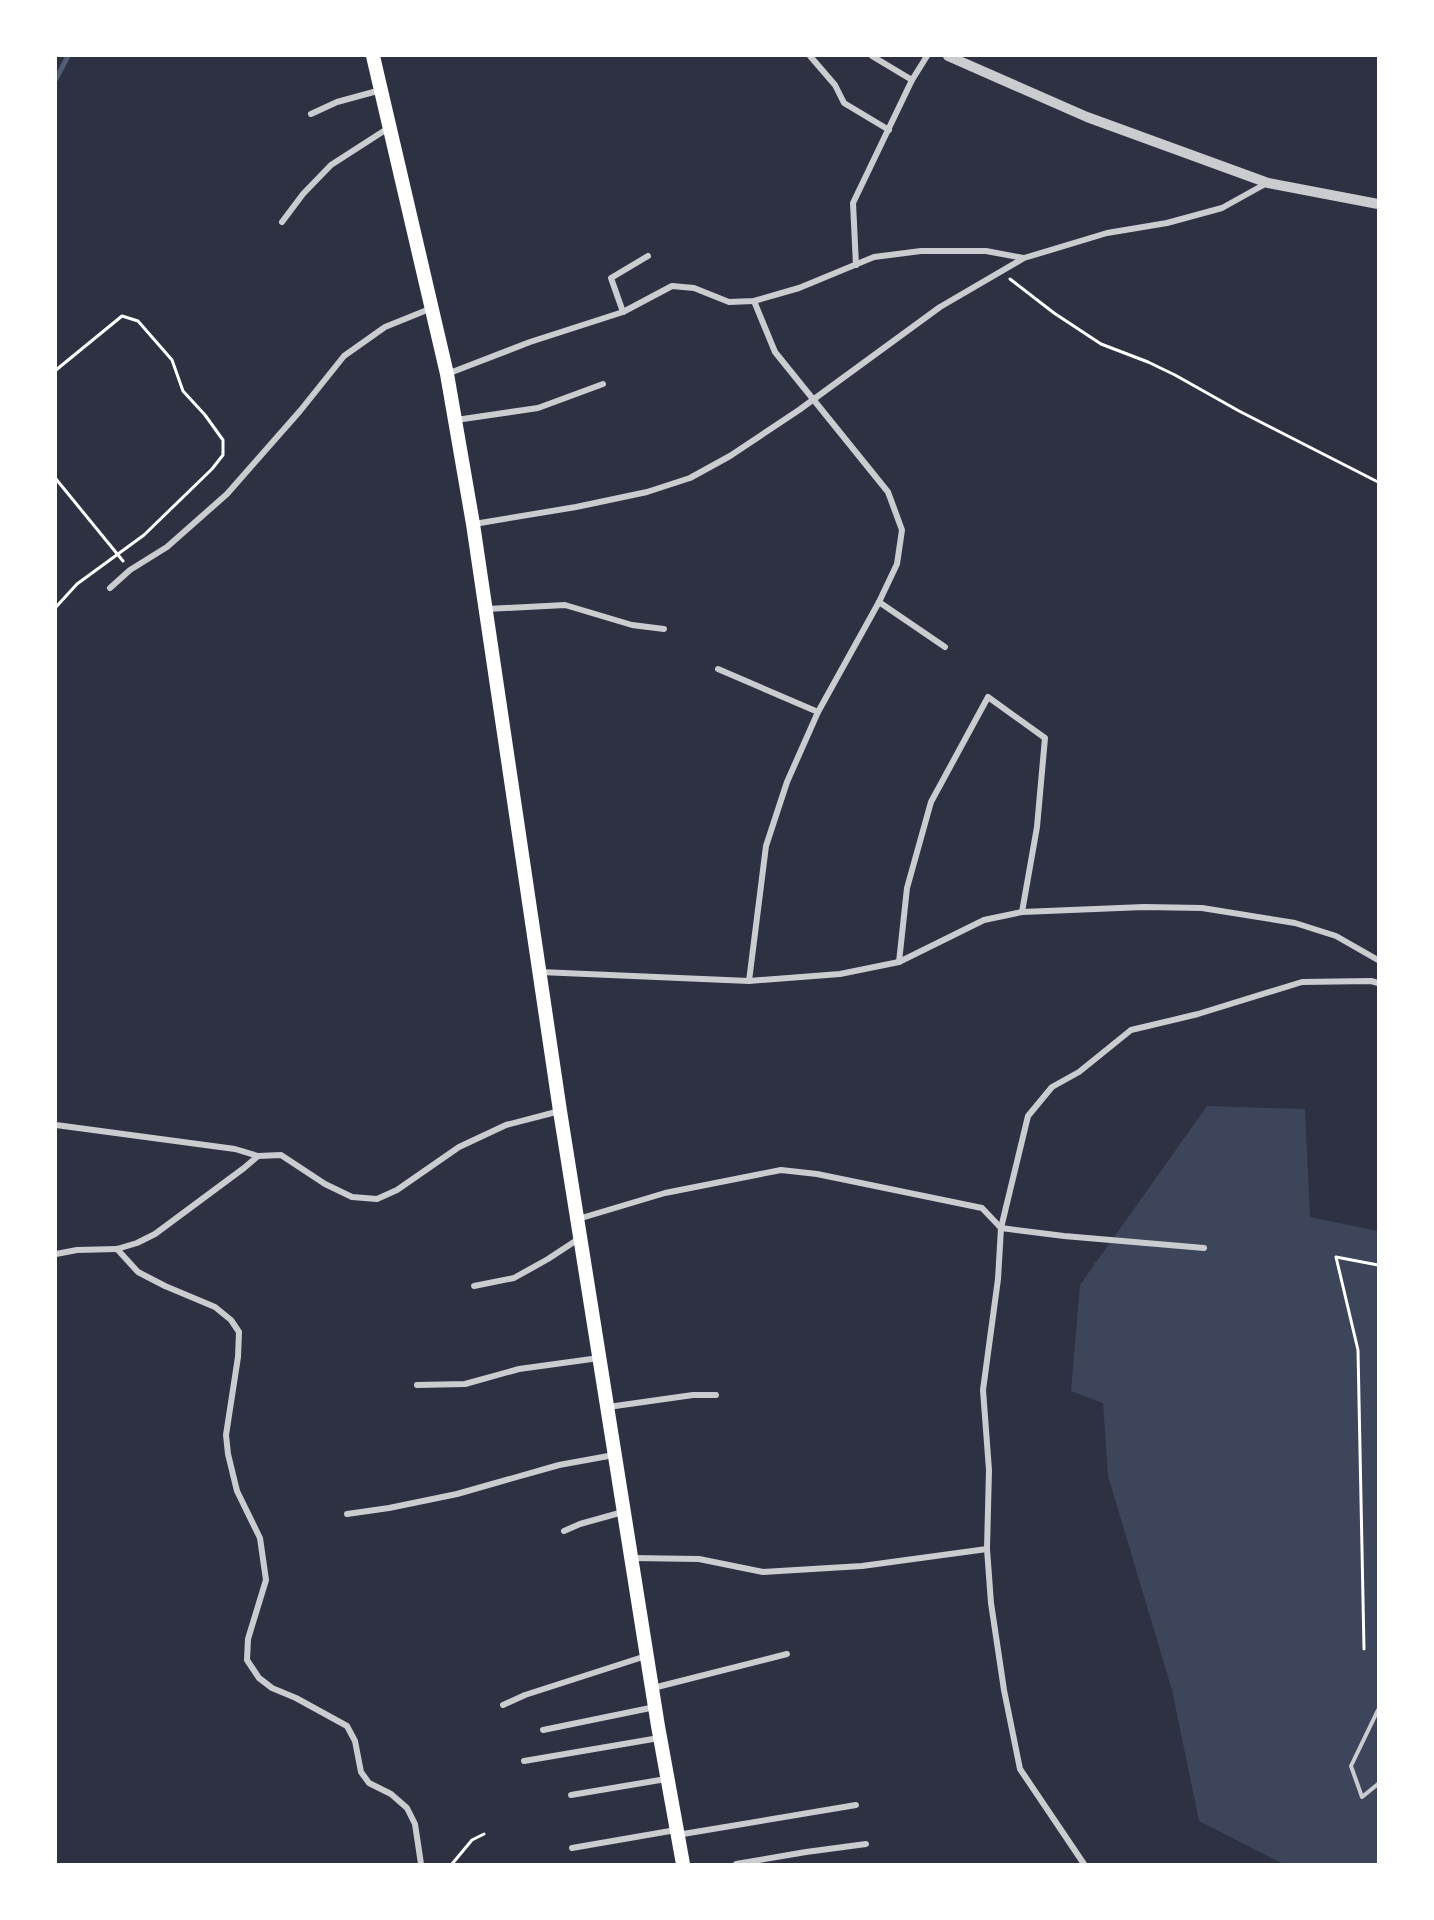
<svg xmlns="http://www.w3.org/2000/svg" width="1434" height="1920" font-family="Roboto,sans-serif">
	<rect width="100%" height="100%" fill="#2d3142"/>
	<polygon fill="#3c4559" points="1207,1106 1305,1109 1310,1217 1378,1231 1378,1864 1283,1864 1199,1821 1172,1690 1108,1476 1103,1403 1071,1391 1080,1285 1094,1265 1094,1262 1097,1261"/>
	<g fill="none" stroke-linecap="round" stroke-linejoin="round">
		<polyline stroke="#4f5d75" stroke-width="5" points="56,79 68,56"/>
		<g stroke="#fff" stroke-width="3">
			<polyline points="1010,279 1054,313 1101,344 1148,362 1175,375 1239,411 1378,482"/>
			<polyline points="56,370 122,316 138,321 172,360 183,391 205,415 223,440 223,455 212,469 144,535 77,584 56,607"/>
			<polyline points="56,479 123,561"/>
			<polyline points="1364,1649 1358,1350 1336,1257 1378,1265"/>
			<polyline points="452,1864 472,1840 484,1834"/>
		</g>
		<polyline stroke="#caccd0" stroke-width="4" points="1378,1710 1351,1766 1362,1797 1378,1784"/>
		<g stroke="#caccd0" stroke-width="6">
			<polyline points="810,56 835,85 844,103 889,130"/>
			<polyline points="872,56 912,80"/>
			<polyline points="311,114 337,102 381,90"/>
			<polyline points="282,222 303,194 331,165 390,127"/>
			<polyline points="856,265 853,203 912,80 927,56"/>
			<polyline points="623,312 611,278 648,256"/>
			<polyline points="447,374 530,342 623,312 672,286 694,288 729,302 754,301 799,288 874,257 921,251 986,251 1023,258"/>
			<polyline points="456,420 538,408 603,384"/>
			<polyline points="474,524 576,507 647,492 690,478 730,456 799,410 940,307 1024,258 1107,233 1167,223 1222,208 1267,183"/>
			<polyline points="110,588 130,570 167,547 227,494 300,411 344,356 385,327 432,308"/>
			<polyline points="879,602 945,647"/>
			<polyline points="487,609 565,605 632,625 664,629"/>
			<polyline points="718,669 818,712"/>
			<polyline points="899,962 907,888 931,802 988,697 1045,738 1037,827 1022,912"/>
			<polyline points="540,972 749,981 840,974 899,962 984,920 1022,912 1144,907 1202,908 1295,923 1336,936 1378,960"/>
			<polyline points="749,981 766,846 787,782 818,712 879,602 897,564 902,530 888,492 775,352 754,301"/>
			<polyline points="56,1125 235,1149 258,1156"/>
			<polyline points="578,1219 665,1193 781,1170 817,1174 982,1208 1001,1228 1064,1236 1204,1248"/>
			<polyline points="117,1249 138,1272 165,1286 215,1307 231,1320 239,1332 238,1357 226,1435 228,1454 237,1491 260,1538 266,1580 248,1639 247,1660 259,1678 272,1688 296,1698 347,1726 355,1741 361,1772 369,1783 391,1794 407,1808 415,1824 421,1864"/>
			<polyline points="56,1254 77,1250 117,1249 137,1243 155,1234 244,1168 258,1156 281,1155 325,1184 352,1197 377,1199 397,1190 459,1147 506,1125 560,1111"/>
			<polyline points="474,1286 514,1278 548,1259 580,1238"/>
			<polyline points="417,1385 465,1384 519,1369 599,1358"/>
			<polyline points="608,1407 693,1395 716,1395"/>
			<polyline points="347,1514 389,1508 457,1494 559,1465 614,1455"/>
			<polyline points="564,1531 580,1524 623,1512"/>
			<polyline points="632,1558 699,1559 763,1572 862,1566 987,1549"/>
			<polyline points="653,1688 787,1654"/>
			<polyline points="503,1705 525,1695 646,1656"/>
			<polyline points="543,1730 655,1707"/>
			<polyline points="524,1761 659,1738"/>
			<polyline points="571,1795 666,1779"/>
			<polyline points="677,1835 856,1805"/>
			<polyline points="572,1848 676,1830"/>
			<polyline points="736,1864 806,1852 866,1844"/>
			<polyline points="1084,1864 1020,1769 1004,1690 991,1603 987,1549 989,1470 983,1390 998,1279 1001,1228 1028,1116 1052,1087 1079,1072 1131,1030 1198,1014 1302,982 1371,981 1378,983"/>
		</g>
		<polyline stroke="#caccd0" stroke-width="10" points="948,56 1087,117 1268,183 1378,204"/>
		<polyline stroke="#fff" stroke-width="14" points="373,56 447,374 473,524 560,1111 658,1726 683,1864"/>
	</g>
	<rect width="1434" height="1920" fill="none" stroke="#ffffff" stroke-width="114"/>
</svg>
